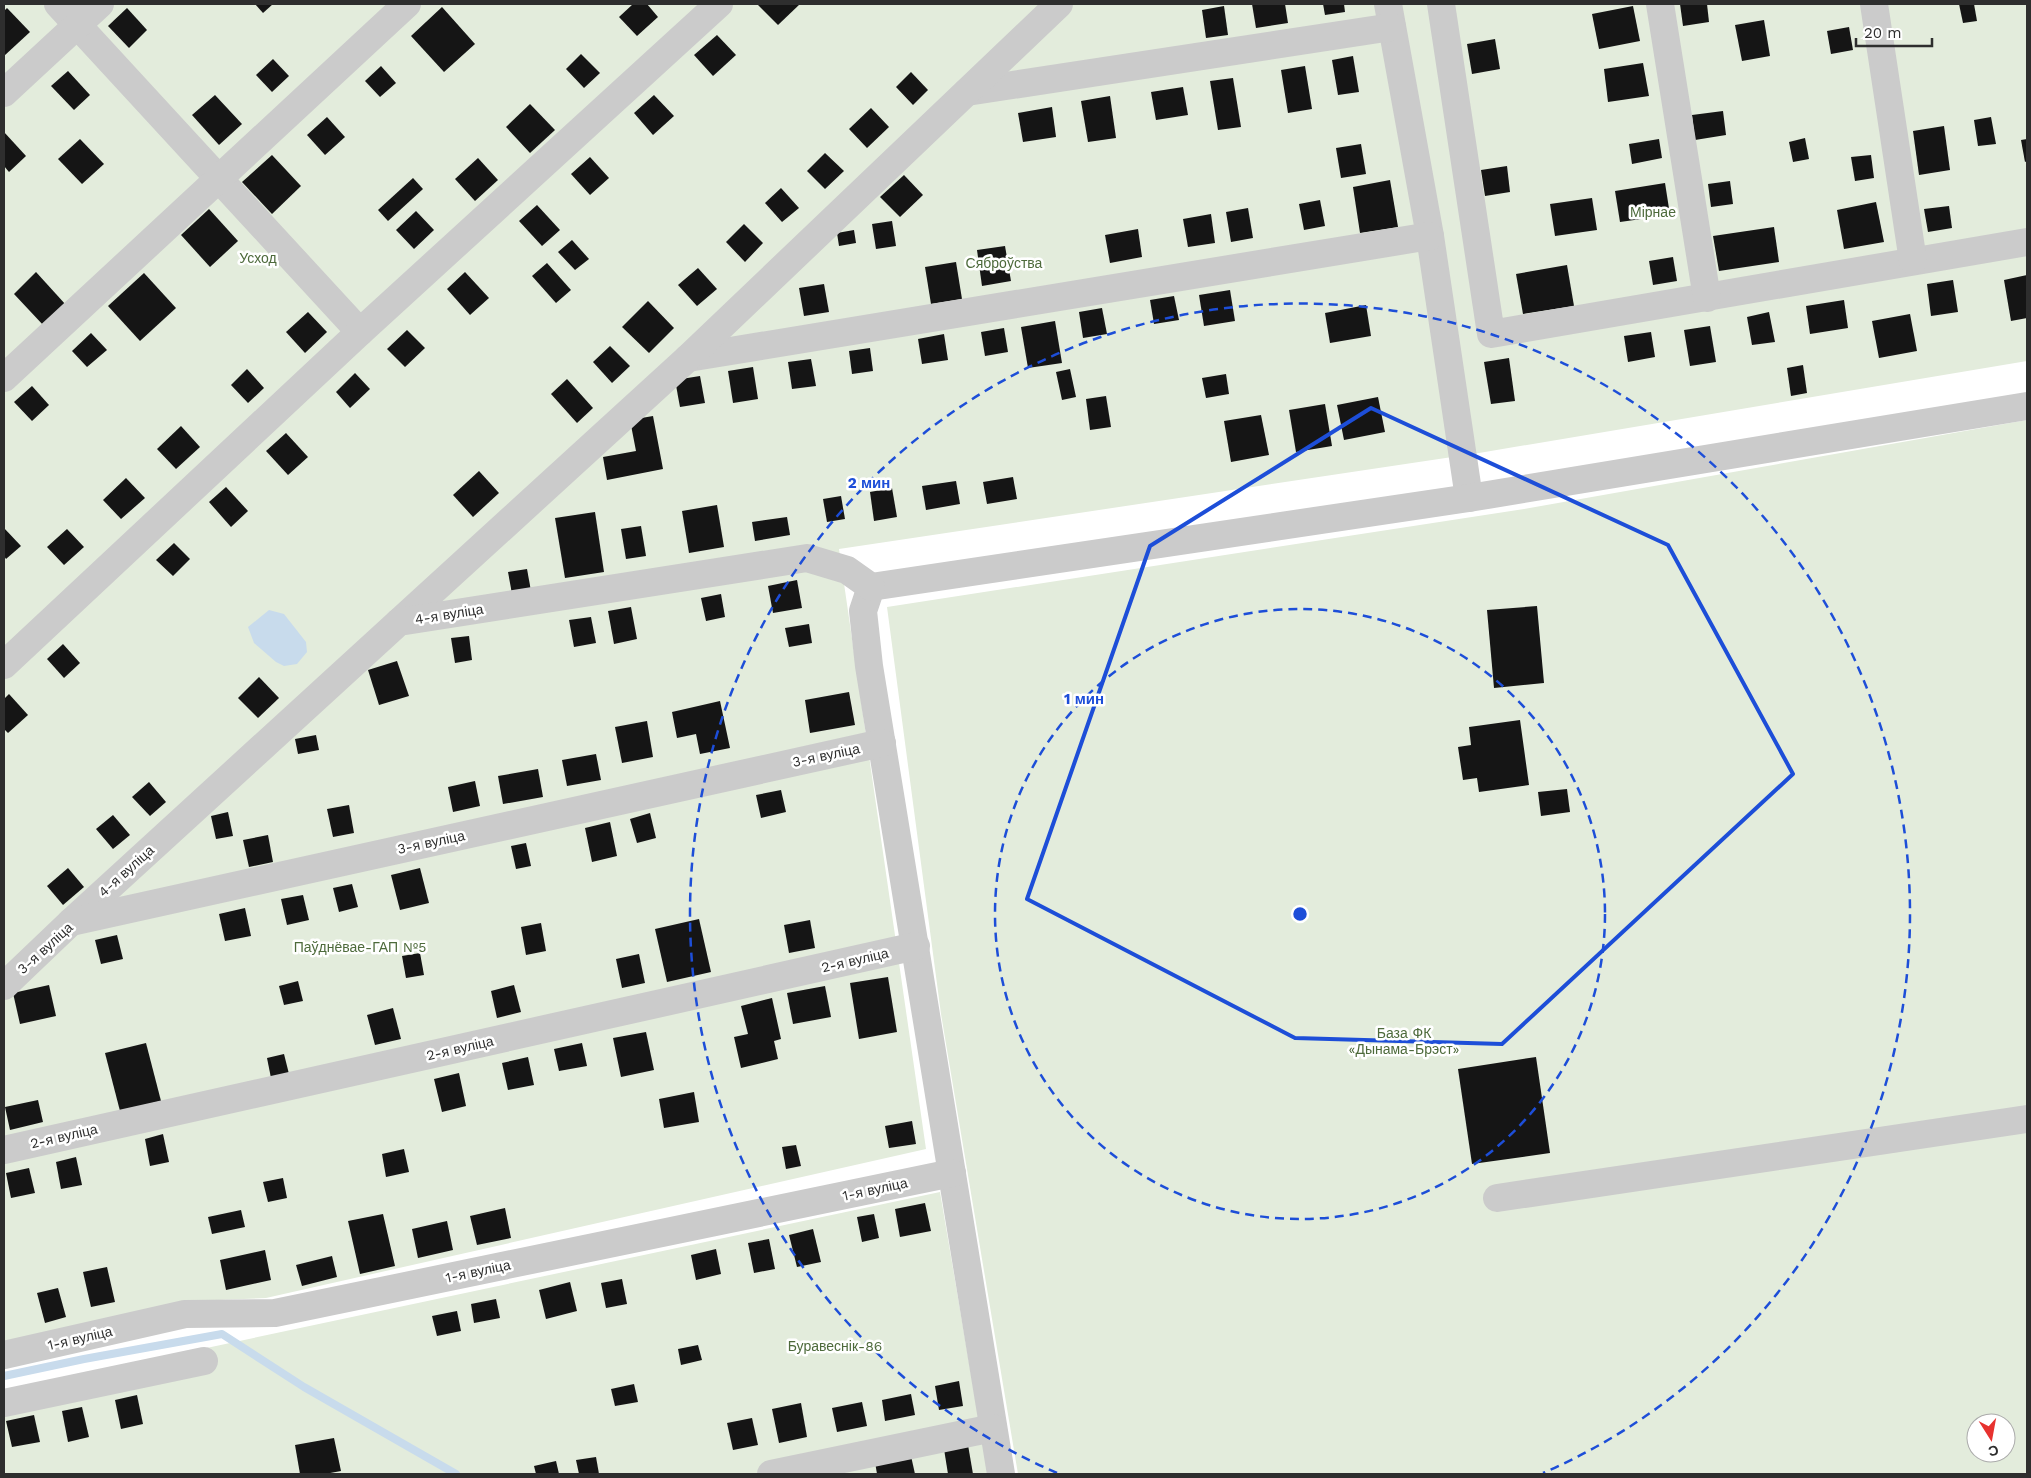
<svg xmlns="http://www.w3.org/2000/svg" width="2031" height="1478" font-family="'Work Sans',sans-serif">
	<rect width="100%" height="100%" fill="#fff"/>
	<g fill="#e3ecdc" fill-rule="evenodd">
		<polygon points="4,4 2027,4 2027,361 1479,453 839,549 926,1149 266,1298 192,1301 4,1343"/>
		<path d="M2027 420V1474H1018L941 1014 887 607 1524 509ZM1976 1423H2006V1453H1976Z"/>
		<polygon points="940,1192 988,1474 4,1474 4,1391"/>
	</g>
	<polygon fill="#c8dbec" points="269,610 284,614 306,642 307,652 297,664 284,666 276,662 254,643 248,627"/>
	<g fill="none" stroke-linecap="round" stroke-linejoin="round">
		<polyline stroke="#c8dbec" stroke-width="8" points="4,1376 84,1359 222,1334 304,1387 456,1474"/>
	</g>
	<g fill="#151515">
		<polygon points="255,4 273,4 263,13"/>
		<polygon points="633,4 647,4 658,17 637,36 619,17"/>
		<polygon points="757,4 800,4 778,25"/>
		<polygon points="1252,4 1285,4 1288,23 1256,28"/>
		<polygon points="1323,4 1344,4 1345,12 1325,15"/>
		<polygon points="1680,4 1707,4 1709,22 1683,26"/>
		<polygon points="1959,4 1974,4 1977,21 1963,23"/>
		<polygon points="1224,6 1228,35 1206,38 1202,10"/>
		<polygon points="1633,6 1640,41 1599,49 1592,14"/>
		<polygon points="442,7 475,44 444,72 411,36"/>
		<polygon points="7,8 30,32 4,56 4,11"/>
		<polygon points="127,8 147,30 129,48 108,26"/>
		<polygon points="1764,20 1770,56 1742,61 1735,25"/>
		<polygon points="1849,27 1853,50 1831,54 1827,31"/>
		<polygon points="717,35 736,55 713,76 694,55"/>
		<polygon points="1495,39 1500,69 1472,74 1467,44"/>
		<polygon points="581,54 600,73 584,88 566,69"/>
		<polygon points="1353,56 1359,92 1338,95 1332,60"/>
		<polygon points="273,59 289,76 272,92 256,75"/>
		<polygon points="1643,63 1649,96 1608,102 1604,69"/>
		<polygon points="381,66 396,83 380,97 365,81"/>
		<polygon points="1305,66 1312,109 1288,113 1281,70"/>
		<polygon points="68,71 90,95 74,110 51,86"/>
		<polygon points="911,72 928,90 913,105 896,87"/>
		<polygon points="1233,78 1241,127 1218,130 1210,81"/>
		<polygon points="1183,87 1188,115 1156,120 1151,92"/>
		<polygon points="215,95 242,124 219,145 192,115"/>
		<polygon points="654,95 674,116 653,135 634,113"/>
		<polygon points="1110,96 1116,138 1088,142 1081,101"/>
		<polygon points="530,104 555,130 530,153 506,127"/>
		<polygon points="1052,107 1056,137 1023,142 1018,113"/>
		<polygon points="871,108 889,127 867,148 849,129"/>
		<polygon points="1723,111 1726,135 1695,140 1692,115"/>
		<polygon points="327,117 345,137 325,155 307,135"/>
		<polygon points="1991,117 1996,144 1978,146 1974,120"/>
		<polygon points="1944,126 1950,170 1919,175 1913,131"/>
		<polygon points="4,132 26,156 9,172 4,166"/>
		<polygon points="1805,138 1809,159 1793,162 1789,142"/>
		<polygon points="80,139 104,164 82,184 58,159"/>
		<polygon points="1659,139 1662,158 1632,164 1629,144"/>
		<polygon points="2027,139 2027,161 2025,162 2021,140"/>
		<polygon points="1361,144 1366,174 1341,178 1336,148"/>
		<polygon points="825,153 844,171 825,189 807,171"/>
		<polygon points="272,155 301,186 272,214 242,182"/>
		<polygon points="1871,155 1874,178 1855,181 1851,157"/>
		<polygon points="590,157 609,178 590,195 571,174"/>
		<polygon points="478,158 498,180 475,201 455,179"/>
		<polygon points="1507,166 1510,192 1485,196 1481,170"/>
		<polygon points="904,175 923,195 900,217 880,197"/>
		<polygon points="413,178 423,189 388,221 378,210"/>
		<polygon points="1390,180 1398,227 1360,233 1353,187"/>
		<polygon points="1730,181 1733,204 1711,207 1708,184"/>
		<polygon points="1665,183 1670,215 1620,222 1615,191"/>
		<polygon points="781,188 799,208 782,222 765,203"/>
		<polygon points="1592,198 1597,230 1555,236 1550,204"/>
		<polygon points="1320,200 1325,226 1304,230 1299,204"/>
		<polygon points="1876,202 1884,242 1844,249 1837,210"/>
		<polygon points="537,205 560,230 542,246 519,221"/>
		<polygon points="1949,206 1952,228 1928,232 1924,209"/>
		<polygon points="1248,208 1253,238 1231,242 1226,212"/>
		<polygon points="209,209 238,241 210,267 181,235"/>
		<polygon points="416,211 434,230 414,249 396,230"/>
		<polygon points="1211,214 1215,243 1188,247 1183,219"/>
		<polygon points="892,221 896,246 876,249 872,224"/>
		<polygon points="744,224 763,243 745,262 726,242"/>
		<polygon points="1774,227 1779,262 1719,271 1713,236"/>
		<polygon points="1138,229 1142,257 1110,263 1105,235"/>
		<polygon points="854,230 856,243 839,246 837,233"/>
		<polygon points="572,240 589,259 575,270 558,252"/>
		<polygon points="1005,246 1011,281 982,286 977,250"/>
		<polygon points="1673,257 1677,281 1653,285 1649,261"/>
		<polygon points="956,262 962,299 931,304 925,267"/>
		<polygon points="547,263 571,290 556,303 532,276"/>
		<polygon points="1567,265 1574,306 1523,314 1516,274"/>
		<polygon points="698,268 717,289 697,306 678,285"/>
		<polygon points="36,272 66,305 44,326 14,294"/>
		<polygon points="465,272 489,298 470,315 447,289"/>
		<polygon points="144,273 176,308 140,341 108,306"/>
		<polygon points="2027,275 2027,318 2011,321 2004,280"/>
		<polygon points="1953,280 1958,312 1931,316 1927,284"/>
		<polygon points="824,284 829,312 804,316 799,288"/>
		<polygon points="1230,290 1235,321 1204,326 1199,295"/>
		<polygon points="1174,296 1179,320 1154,324 1150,300"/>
		<polygon points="1844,300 1848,328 1810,334 1806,306"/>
		<polygon points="648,301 674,328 649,353 622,327"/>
		<polygon points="1366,305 1371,336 1330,343 1325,313"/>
		<polygon points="1102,308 1107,334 1083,338 1079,312"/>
		<polygon points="308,312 327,332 305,353 286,332"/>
		<polygon points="1769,312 1775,342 1752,345 1747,317"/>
		<polygon points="1910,314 1917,351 1879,358 1872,321"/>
		<polygon points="1055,321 1062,363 1028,368 1021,327"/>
		<polygon points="1710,326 1716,362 1690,366 1684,330"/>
		<polygon points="1004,328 1008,352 985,356 981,332"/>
		<polygon points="407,330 425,348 405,367 387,349"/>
		<polygon points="1651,332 1655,357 1628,362 1624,336"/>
		<polygon points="91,333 107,350 87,367 72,351"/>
		<polygon points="944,334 948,360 922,364 918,339"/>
		<polygon points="610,346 630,366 612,383 593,362"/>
		<polygon points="870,348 873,371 852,374 849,351"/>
		<polygon points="1509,358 1515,401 1491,404 1484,362"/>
		<polygon points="811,359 816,386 792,389 788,362"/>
		<polygon points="1803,365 1807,393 1791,396 1787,368"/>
		<polygon points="753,367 758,399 733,403 728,371"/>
		<polygon points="247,369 264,388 248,403 231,385"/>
		<polygon points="1070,369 1076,397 1062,400 1056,372"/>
		<polygon points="355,373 370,389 350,408 336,392"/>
		<polygon points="1226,374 1229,394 1206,398 1202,378"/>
		<polygon points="700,376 705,403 680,407 675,380"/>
		<polygon points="567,379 593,408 577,423 551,394"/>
		<polygon points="32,386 49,405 32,421 14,402"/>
		<polygon points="1106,396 1111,427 1090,430 1086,399"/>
		<polygon points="1378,397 1385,432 1344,440 1337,405"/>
		<polygon points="1325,404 1332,446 1296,452 1289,410"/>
		<polygon points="1261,415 1269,455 1231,462 1224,421"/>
		<polygon points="653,416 663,469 607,480 603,457 636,451 630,420"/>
		<polygon points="181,426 200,447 176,469 157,449"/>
		<polygon points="286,433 308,457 288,475 266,451"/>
		<polygon points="479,471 499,493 473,517 453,495"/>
		<polygon points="1013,477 1017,499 987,504 983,482"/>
		<polygon points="126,478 145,498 121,519 103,500"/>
		<polygon points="956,481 960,504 926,510 922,486"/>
		<polygon points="226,487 248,511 231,527 209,502"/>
		<polygon points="892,488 897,517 874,521 870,492"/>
		<polygon points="841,496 845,519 827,522 823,499"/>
		<polygon points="717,505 724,547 689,553 682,511"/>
		<polygon points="595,512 604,572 565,578 555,518"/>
		<polygon points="787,517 790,535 755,541 752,522"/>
		<polygon points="641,526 646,556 626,559 621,529"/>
		<polygon points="4,528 21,546 6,559 4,556"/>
		<polygon points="67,529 84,547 64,565 47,547"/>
		<polygon points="174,543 190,559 173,576 156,560"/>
		<polygon points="527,569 531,591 512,594 508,572"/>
		<polygon points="797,580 802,608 773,613 768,586"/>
		<polygon points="721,594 725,617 706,621 701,598"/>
		<polygon points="1537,606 1544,683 1494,688 1487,610"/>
		<polygon points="631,607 637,639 614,644 608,611"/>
		<polygon points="591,617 596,643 574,647 569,620"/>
		<polygon points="809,624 812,643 789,647 785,628"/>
		<polygon points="469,636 472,660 455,663 451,638"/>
		<polygon points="63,644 80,663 64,678 47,659"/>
		<polygon points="397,661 409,696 379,705 368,670"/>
		<polygon points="259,677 279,698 258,718 238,698"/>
		<polygon points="849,692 855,725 810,733 805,700"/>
		<polygon points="9,694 28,715 8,733 4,729 4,699"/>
		<polygon points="720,701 730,748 700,754 696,734 677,738 672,712"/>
		<polygon points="1520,720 1529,785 1479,792 1477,778 1463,780 1458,747 1471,745 1469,727"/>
		<polygon points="647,721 653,757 622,763 615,727"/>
		<polygon points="316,735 319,750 298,754 295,739"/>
		<polygon points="596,754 601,780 567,786 562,760"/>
		<polygon points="538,769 543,797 503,804 498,776"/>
		<polygon points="475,781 480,806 453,812 448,787"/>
		<polygon points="149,782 166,802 150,816 132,797"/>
		<polygon points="1567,789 1570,812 1541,816 1538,792"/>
		<polygon points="781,790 786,812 761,818 756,795"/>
		<polygon points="349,805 354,833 333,837 327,809"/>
		<polygon points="228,812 233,836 216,839 211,816"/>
		<polygon points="650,813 656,838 637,843 630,819"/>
		<polygon points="113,815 130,835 113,849 96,829"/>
		<polygon points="610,822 617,856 592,862 585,828"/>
		<polygon points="268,835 273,862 249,867 243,840"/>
		<polygon points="526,843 531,866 516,869 511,846"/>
		<polygon points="68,868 84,887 63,905 47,886"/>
		<polygon points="420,868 429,903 400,910 391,875"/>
		<polygon points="352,884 358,907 339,912 333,888"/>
		<polygon points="303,895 309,920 287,925 281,899"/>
		<polygon points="245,908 251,936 225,941 219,914"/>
		<polygon points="699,919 711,972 667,982 655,929"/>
		<polygon points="810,920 815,948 789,953 784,925"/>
		<polygon points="541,923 546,951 526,955 521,927"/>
		<polygon points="117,935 123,959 101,964 95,940"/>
		<polygon points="420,953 424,975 406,978 402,956"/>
		<polygon points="639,954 645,983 622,988 616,959"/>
		<polygon points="888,977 897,1032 859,1039 850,983"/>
		<polygon points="298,981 303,1001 284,1005 279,986"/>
		<polygon points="49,985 56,1016 20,1024 13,993"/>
		<polygon points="514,985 521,1012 497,1018 491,991"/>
		<polygon points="825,986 831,1017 793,1024 787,993"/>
		<polygon points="772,998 781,1039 774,1041 778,1059 741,1068 734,1037 748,1034 741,1006"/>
		<polygon points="393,1008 401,1039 375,1045 367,1015"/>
		<polygon points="646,1032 654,1070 621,1077 613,1038"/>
		<polygon points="146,1043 161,1101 120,1111 105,1053"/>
		<polygon points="582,1043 587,1066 559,1071 554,1049"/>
		<polygon points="284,1054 289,1074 271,1078 267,1058"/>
		<polygon points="528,1057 534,1085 508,1090 502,1063"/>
		<polygon points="1536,1057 1550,1153 1472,1164 1458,1069"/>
		<polygon points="459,1073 466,1106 442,1112 434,1079"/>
		<polygon points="694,1092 699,1122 664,1128 659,1099"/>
		<polygon points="38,1100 43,1122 10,1130 5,1107"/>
		<polygon points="912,1121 916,1144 889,1148 885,1126"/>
		<polygon points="163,1134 169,1162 150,1166 145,1139"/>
		<polygon points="796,1145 801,1166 786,1169 782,1147"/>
		<polygon points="404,1149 409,1172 386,1177 382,1154"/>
		<polygon points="76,1157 82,1185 61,1189 56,1162"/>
		<polygon points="29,1168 35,1193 11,1198 6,1173"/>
		<polygon points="283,1178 287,1198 268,1202 263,1182"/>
		<polygon points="925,1203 931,1231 900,1237 895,1209"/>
		<polygon points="505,1208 511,1238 477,1245 470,1216"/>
		<polygon points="241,1210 245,1227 212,1234 208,1217"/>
		<polygon points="383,1214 395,1266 360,1274 348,1221"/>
		<polygon points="874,1214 879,1238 862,1242 857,1217"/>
		<polygon points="447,1221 453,1250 418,1258 412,1229"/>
		<polygon points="813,1229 821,1262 797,1267 789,1235"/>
		<polygon points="769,1239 775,1269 754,1273 748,1243"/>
		<polygon points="716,1249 721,1274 696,1280 691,1255"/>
		<polygon points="265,1250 271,1280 226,1290 220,1260"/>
		<polygon points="332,1256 337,1277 302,1286 296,1265"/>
		<polygon points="107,1267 115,1302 91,1307 83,1272"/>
		<polygon points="622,1279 627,1304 606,1308 601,1283"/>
		<polygon points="570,1282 577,1311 546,1319 539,1290"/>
		<polygon points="58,1288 66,1317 45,1323 37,1293"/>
		<polygon points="496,1299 500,1318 474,1323 471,1304"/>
		<polygon points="457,1311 461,1331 437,1336 432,1316"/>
		<polygon points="698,1345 702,1360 681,1365 678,1349"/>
		<polygon points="959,1381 963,1406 939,1410 935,1386"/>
		<polygon points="634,1384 638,1402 615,1406 611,1389"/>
		<polygon points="911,1394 915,1415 885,1421 882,1400"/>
		<polygon points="137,1395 143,1424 121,1429 115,1400"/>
		<polygon points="862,1402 867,1426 837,1432 832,1408"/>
		<polygon points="801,1403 807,1437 779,1443 772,1409"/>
		<polygon points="82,1407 89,1437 68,1442 62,1411"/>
		<polygon points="34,1415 40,1442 12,1447 6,1421"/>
		<polygon points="752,1418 758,1445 733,1450 727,1423"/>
		<polygon points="334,1438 341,1471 325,1474 300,1474 295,1445"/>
		<polygon points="968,1445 973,1474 948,1474 944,1449"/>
		<polygon points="911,1456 915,1474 877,1474 875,1462"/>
		<polygon points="596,1457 599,1474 579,1474 576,1460"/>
		<polygon points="556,1461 559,1474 536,1474 534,1466"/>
	</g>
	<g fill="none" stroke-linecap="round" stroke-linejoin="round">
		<g stroke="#cbcbcb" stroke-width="28">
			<polyline points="58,4 360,332"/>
			<polyline points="1388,4 1430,236 1469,498"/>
			<polyline points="1441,4 1491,334 2027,242"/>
			<polyline points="1660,4 1707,298"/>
			<polyline points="1874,4 1913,261"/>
			<polyline points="967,92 1392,27"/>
			<polyline points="4,93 100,4"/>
			<polyline points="688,358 1430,236"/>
			<polyline points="4,378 407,4"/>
			<polyline points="871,587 1469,498 2027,406"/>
			<polyline points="871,587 863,611 869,666 1001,1474"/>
			<polyline points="399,622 688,358 1059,4"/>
			<polyline points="4,665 360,332 719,4"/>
			<polyline points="71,922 399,622 807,558 847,570 871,587"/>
			<polyline points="4,986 71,922 882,743"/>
			<polyline points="4,1150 916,946"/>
			<polyline points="1497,1198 2027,1119"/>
			<polyline points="4,1355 185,1314 275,1313 952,1173"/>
			<polyline points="4,1403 204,1361"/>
			<polyline points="771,1474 993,1428"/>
		</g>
	</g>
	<path fill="none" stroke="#1d4ed8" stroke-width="4" stroke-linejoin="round" d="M1371 408 1668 545 1793 774 1502 1044 1295 1038 1027 899 1150 546Z"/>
	<g fill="none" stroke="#1d4ed8" stroke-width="2.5" stroke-dasharray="9 6">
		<circle cx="1300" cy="914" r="305"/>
		<path d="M1057 1473A610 610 0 1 1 1543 1473"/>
	</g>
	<g text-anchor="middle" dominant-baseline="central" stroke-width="5" stroke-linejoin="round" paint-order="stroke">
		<g font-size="14" fill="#4d6a3b" stroke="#fff">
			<text x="1653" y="212">Мірнае</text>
			<text x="258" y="258">Усход</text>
			<text x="1004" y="263">Сяброўства</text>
			<text x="360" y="947">Паўднёвае-ГАП №5</text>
			<text x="1404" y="1033">База ФК<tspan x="1404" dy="16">«Дынама-Брэст»</tspan></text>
			<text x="835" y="1346">Буравеснік-86</text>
		</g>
		<g font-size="14" fill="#2e2e2e" stroke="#fff">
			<text transform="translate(449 614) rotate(-9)">4-я вуліца</text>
			<text transform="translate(826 755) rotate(-12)">3-я вуліца</text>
			<text transform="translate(431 842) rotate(-12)">3-я вуліца</text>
			<text transform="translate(126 871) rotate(-42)">4-я вуліца</text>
			<text transform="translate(45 948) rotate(-42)">3-я вуліца</text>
			<text transform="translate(855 960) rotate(-13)">2-я вуліца</text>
			<text transform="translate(460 1048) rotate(-13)">2-я вуліца</text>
			<text transform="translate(64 1136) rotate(-13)">2-я вуліца</text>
			<text transform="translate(875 1189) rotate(-12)">1-я вуліца</text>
			<text transform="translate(478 1271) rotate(-12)">1-я вуліца</text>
			<text transform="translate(80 1338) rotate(-13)">1-я вуліца</text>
		</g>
	</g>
	<circle cx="1300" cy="914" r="8" fill="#1d4ed8" stroke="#fff" stroke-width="2.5"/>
	<g font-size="15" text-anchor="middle" font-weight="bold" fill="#1d4ed8" stroke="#fff" stroke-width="5" stroke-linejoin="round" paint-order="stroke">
		<text x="869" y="488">2 мин</text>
		<text x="1084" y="704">1 мин</text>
	</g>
	<rect width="2031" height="1478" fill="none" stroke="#2e2e2e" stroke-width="10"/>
	<g transform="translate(1991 1438) rotate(169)"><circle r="24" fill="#ffffff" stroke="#ababab"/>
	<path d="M0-4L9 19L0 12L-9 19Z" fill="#e7322f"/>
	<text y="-8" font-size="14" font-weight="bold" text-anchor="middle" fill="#2e2e2e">С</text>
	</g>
	<path d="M1856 38v8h76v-8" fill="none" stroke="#2e2e2e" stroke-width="2.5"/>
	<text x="1864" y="38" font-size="15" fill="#2e2e2e" stroke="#ffffff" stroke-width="4" paint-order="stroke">20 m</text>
</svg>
